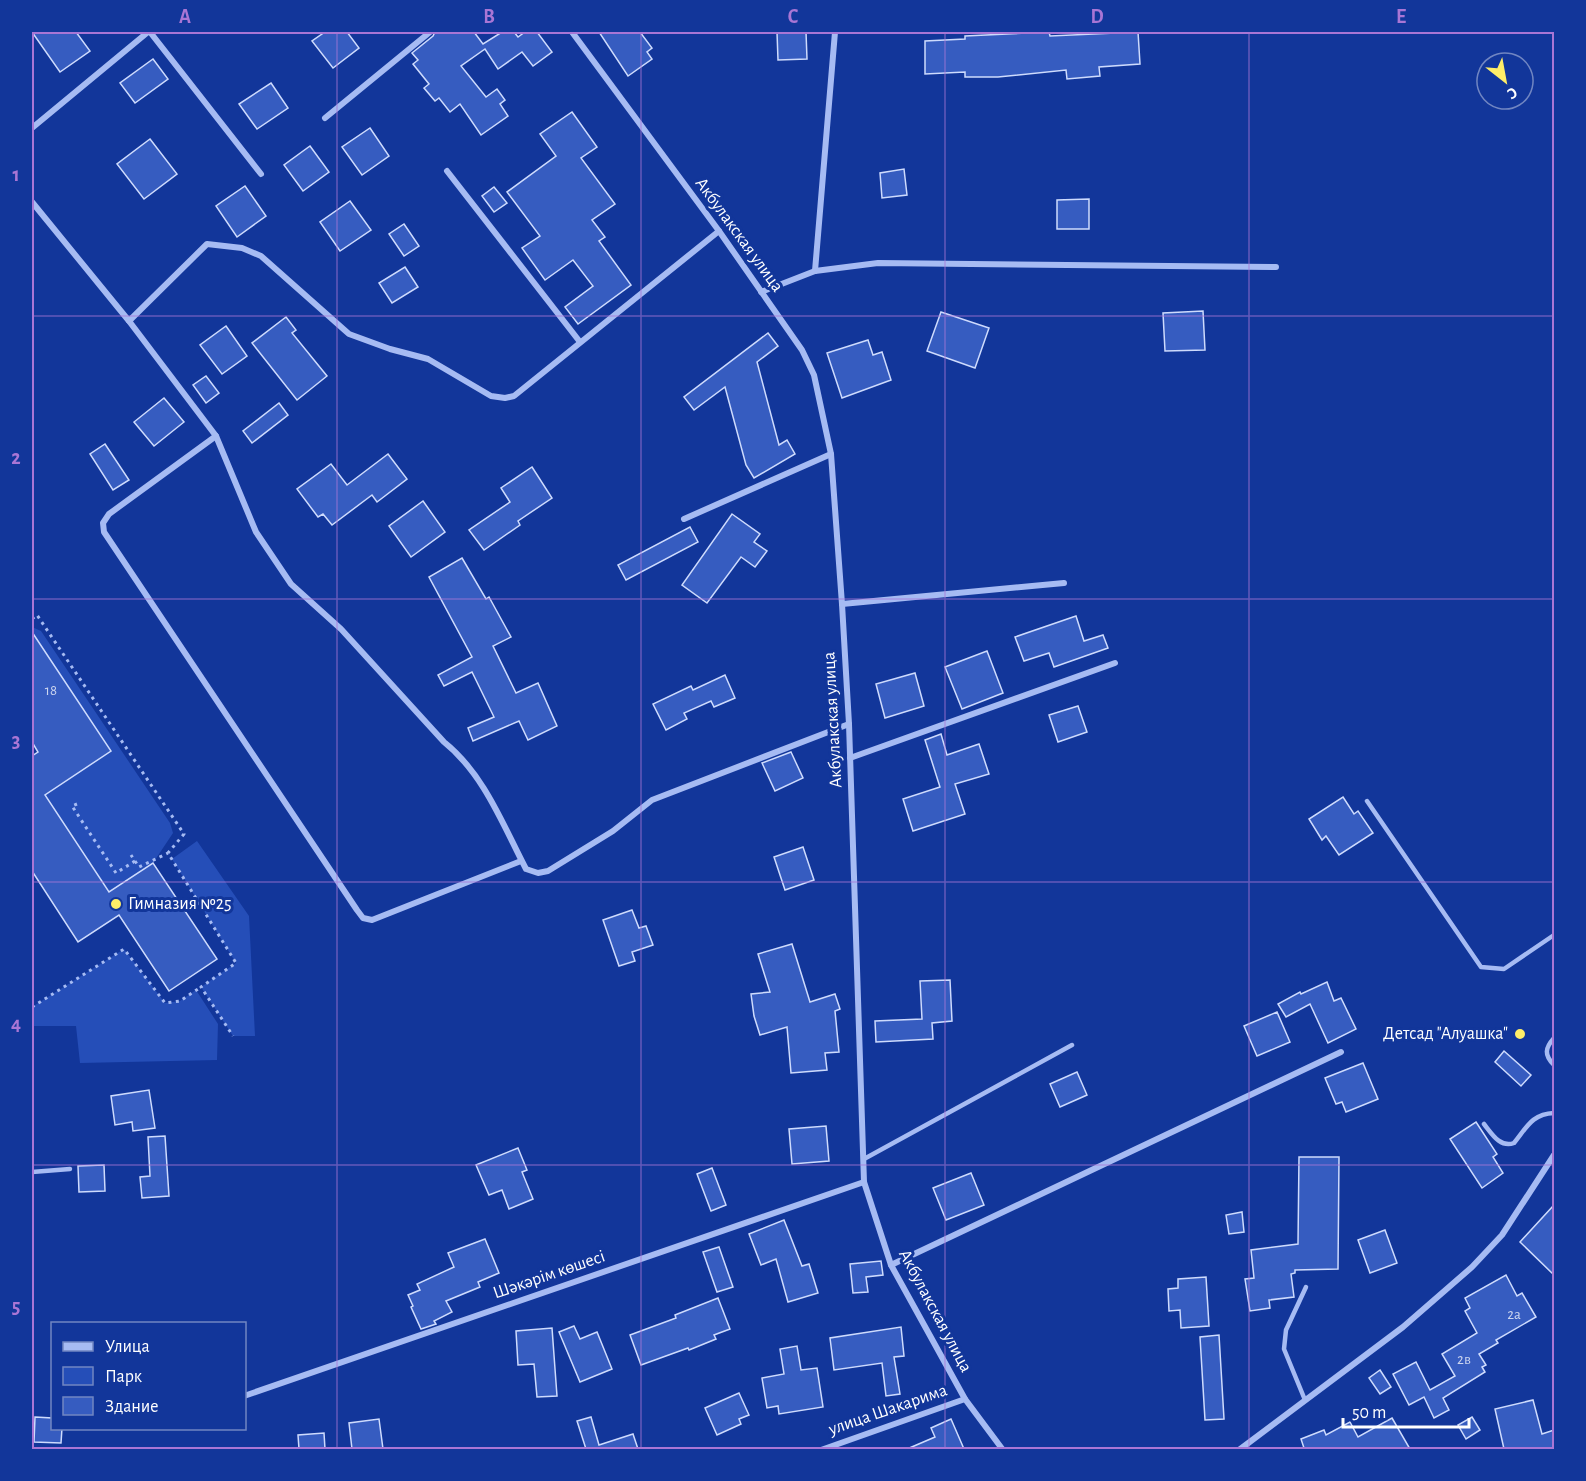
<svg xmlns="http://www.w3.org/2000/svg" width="1586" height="1481" font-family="'Alegreya Sans',sans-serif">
	<rect width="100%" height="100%" fill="#12369a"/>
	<g fill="#254eb8">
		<polygon points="32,627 41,631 170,823 173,833 153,863 109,892 56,811 32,827 32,797 57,780 34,636 32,638"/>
		<polygon points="197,841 249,916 255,1036 233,1036 201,987 236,963 172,859"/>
		<polygon points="124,949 165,1003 180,1001 196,990 218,1024 217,1060 80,1063 76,1026 32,1026 32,1007"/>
	</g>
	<g fill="#365cc0" stroke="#cedbfd" stroke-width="1.5">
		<polygon points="32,32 76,32 90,51 60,72"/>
		<polygon points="325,32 347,32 359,48 333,68 312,41"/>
		<polygon points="435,32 474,32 483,44 502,32 514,32 518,37 525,32 537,32 552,52 533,66 522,52 498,69 485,49 461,66 486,97 497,89 505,100 500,104 508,116 481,135 460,104 450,112 439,98 435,101 424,88 429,84 413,64 418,60 412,53 433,36"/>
		<polygon points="599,32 640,32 652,48 647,52 652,59 628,76"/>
		<polygon points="777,32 806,32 807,59 778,60"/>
		<polygon points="1049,32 1050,36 1138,32 1140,64 1099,67 1100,76 1067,79 1066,70 998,77 965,77 965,72 925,74 925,41 965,39 965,36"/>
		<polygon points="153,59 168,79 135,103 120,83"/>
		<polygon points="271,83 288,108 257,129 239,104"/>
		<polygon points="572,112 597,147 581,158 615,204 592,220 605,237 599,241 631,285 578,324 565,307 593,286 573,260 545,280 522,248 540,236 507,192 556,156 540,134"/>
		<polygon points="370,128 389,156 362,175 342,147"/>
		<polygon points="150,139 177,174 144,199 117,164"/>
		<polygon points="310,146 329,172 303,191 284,165"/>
		<polygon points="904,169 907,195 882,198 880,173"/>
		<polygon points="245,186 266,216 237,237 216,206"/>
		<polygon points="494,187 507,203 494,212 482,196"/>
		<polygon points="1089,199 1089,229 1057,229 1057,200"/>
		<polygon points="350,201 371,230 340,251 320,222"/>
		<polygon points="404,224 419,246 404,256 389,234"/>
		<polygon points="405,267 418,287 392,303 379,283"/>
		<polygon points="1203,311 1205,350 1165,351 1163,313"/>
		<polygon points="941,312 989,328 975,368 927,351"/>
		<polygon points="286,317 296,330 292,333 327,376 297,400 252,343"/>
		<polygon points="226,326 247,356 222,374 200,345"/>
		<polygon points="768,333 778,346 757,362 779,445 787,440 795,454 754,478 746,465 725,387 694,410 684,397"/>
		<polygon points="868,340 873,355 882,352 891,380 842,398 827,353"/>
		<polygon points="206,376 219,393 206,403 193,385"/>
		<polygon points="164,398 184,422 154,446 134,422"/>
		<polygon points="279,403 288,415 252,443 243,431"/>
		<polygon points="105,444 129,480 113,490 90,454"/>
		<polygon points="388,454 407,479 377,502 372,495 332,525 323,514 318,517 297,489 331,464 347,485"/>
		<polygon points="532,467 552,498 518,521 520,525 484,550 469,530 510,502 501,488"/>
		<polygon points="423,501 445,532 411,557 389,526"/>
		<polygon points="732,514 760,534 754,542 767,551 755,567 741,557 707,603 682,585"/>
		<polygon points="690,527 698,542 626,580 618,565"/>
		<polygon points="462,558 486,599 489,597 511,637 493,646 516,693 538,683 557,726 528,740 519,721 473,741 468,728 494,717 472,672 444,686 438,675 472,657 429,577"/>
		<polygon points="1076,616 1084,641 1103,635 1108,648 1054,667 1049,653 1024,661 1015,637"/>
		<polygon points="32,632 111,751 45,795 109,892 153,863 217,959 169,991 119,915 78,942 32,871 32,756 38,752 32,742"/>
		<polygon points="987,651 1003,693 962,709 945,667"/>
		<polygon points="915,673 924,706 885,718 876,684"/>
		<polygon points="725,675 735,698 714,707 711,701 684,713 687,719 666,730 653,704 691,686 693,690"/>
		<polygon points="1078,706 1087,732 1058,742 1049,715"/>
		<polygon points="941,734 947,755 979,744 989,774 955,784 965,814 913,831 903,799 940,787 925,740"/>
		<polygon points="791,752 803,778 775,791 762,763"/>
		<polygon points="1343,797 1354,814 1358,811 1373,833 1339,855 1326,836 1322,840 1309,819"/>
		<polygon points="803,847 814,880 785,890 774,857"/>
		<polygon points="632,910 639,928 646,926 653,945 632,952 635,961 619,966 603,920"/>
		<polygon points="792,944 810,1002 835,994 840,1009 835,1011 839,1052 825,1053 827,1070 791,1073 787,1027 760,1035 754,1016 751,994 770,992 758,954"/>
		<polygon points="950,980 952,1021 932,1023 933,1039 876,1042 875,1021 922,1019 920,981"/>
		<polygon points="1327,982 1334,1001 1341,998 1356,1029 1328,1043 1310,1004 1286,1017 1278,1004 1300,992 1301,994"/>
		<polygon points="1277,1012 1290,1042 1257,1056 1244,1026"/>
		<polygon points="1504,1051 1531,1075 1521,1086 1495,1062"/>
		<polygon points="1363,1063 1378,1099 1346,1112 1342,1102 1336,1104 1325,1078"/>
		<polygon points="1077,1072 1087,1095 1060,1107 1050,1084"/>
		<polygon points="149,1090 155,1128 133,1131 132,1122 115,1125 111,1096"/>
		<polygon points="1476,1122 1497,1154 1493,1157 1503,1173 1482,1188 1450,1139"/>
		<polygon points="826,1126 829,1161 792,1164 789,1129"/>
		<polygon points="165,1136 169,1196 142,1198 140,1177 150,1176 148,1137"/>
		<polygon points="518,1148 527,1170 522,1172 533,1199 509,1209 502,1190 489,1195 476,1165"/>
		<polygon points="1299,1157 1339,1157 1338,1269 1295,1270 1295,1273 1291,1274 1294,1297 1269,1300 1270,1308 1250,1311 1245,1279 1254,1278 1251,1250 1298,1244"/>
		<polygon points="104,1165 105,1191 79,1192 78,1166"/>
		<polygon points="712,1168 726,1205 711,1211 697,1174"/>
		<polygon points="971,1173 984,1205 946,1220 933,1188"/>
		<polygon points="1554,1205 1554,1275 1520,1242"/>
		<polygon points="1242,1212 1244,1232 1229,1234 1226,1215"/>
		<polygon points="784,1220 802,1266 809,1264 818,1293 788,1302 776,1259 761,1265 749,1234"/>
		<polygon points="1385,1230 1397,1263 1370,1273 1358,1240"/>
		<polygon points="485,1239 499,1273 478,1282 480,1287 446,1301 452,1312 434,1321 436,1324 421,1329 411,1307 413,1306 408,1295 420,1290 417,1284 454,1267 448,1253"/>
		<polygon points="719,1247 733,1287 717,1292 703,1252"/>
		<polygon points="881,1261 883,1275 866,1277 868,1292 853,1293 850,1264"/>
		<polygon points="1506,1275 1517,1296 1522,1293 1536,1317 1496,1340 1498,1343 1479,1354 1486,1365 1482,1367 1485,1372 1443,1398 1449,1410 1434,1418 1424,1397 1409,1405 1393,1374 1416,1362 1430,1390 1455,1376 1442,1354 1477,1333 1465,1311 1470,1308 1465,1298"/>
		<polygon points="1206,1277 1209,1326 1181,1328 1180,1310 1169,1311 1168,1289 1178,1288 1178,1279"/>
		<polygon points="718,1298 730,1329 714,1335 716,1339 689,1350 688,1348 641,1365 630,1335 676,1318 675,1315"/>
		<polygon points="574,1326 580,1339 597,1332 612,1369 580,1382 559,1332"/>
		<polygon points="901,1327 904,1356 894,1357 900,1394 886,1396 882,1363 834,1370 830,1338"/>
		<polygon points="552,1328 557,1396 537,1397 534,1364 518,1365 516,1331"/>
		<polygon points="1219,1335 1224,1419 1205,1420 1200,1337"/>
		<polygon points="797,1346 801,1370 817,1368 823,1407 779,1414 778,1406 767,1408 762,1378 784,1374 780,1349"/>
		<polygon points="1380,1370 1391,1387 1380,1394 1369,1378"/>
		<polygon points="739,1393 749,1415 739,1419 741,1424 717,1435 705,1408"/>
		<polygon points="1533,1400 1542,1434 1554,1430 1554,1449 1504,1449 1495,1409"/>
		<polygon points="35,1417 52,1418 52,1428 62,1428 61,1443 34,1442"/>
		<polygon points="591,1417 599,1445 633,1434 638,1449 586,1449 577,1421"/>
		<polygon points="1472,1417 1480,1430 1466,1439 1458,1425"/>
		<polygon points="1392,1418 1410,1449 1301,1449 1304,1448 1301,1439 1324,1430 1326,1435 1350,1422 1358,1437"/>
		<polygon points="379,1419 383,1449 352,1449 349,1423"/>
		<polygon points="951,1419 964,1449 907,1449 935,1437 931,1428"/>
		<polygon points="324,1433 325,1449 299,1449 298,1435"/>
	</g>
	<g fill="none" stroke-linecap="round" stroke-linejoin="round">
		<g stroke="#a6bbf3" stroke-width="3" stroke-dasharray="3 4.5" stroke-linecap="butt">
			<polyline points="32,619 37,615 184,834 168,853 236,963 201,987 233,1036"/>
			<polyline points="77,804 72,806 116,873 135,861 131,855"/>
			<polyline points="135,861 139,867 168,853"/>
			<polyline points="32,1007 124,949 165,1003 180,1001 201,987"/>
		</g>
		<g stroke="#a6bbf3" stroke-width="4.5">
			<polyline points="1367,801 1481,967 1504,969 1554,935"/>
			<path d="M1554 1038C1545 1048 1544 1055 1554 1065"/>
			<path d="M1484 1124C1492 1134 1500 1148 1514 1143 1527 1127 1532 1114 1554 1113"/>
			<polyline points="864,1159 1072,1045"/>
			<polyline points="32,1172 70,1169"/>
			<polyline points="1305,1400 1284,1349 1286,1330 1306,1287"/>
		</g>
		<g stroke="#a6bbf3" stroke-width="6">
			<polyline points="150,32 261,174"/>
			<polyline points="572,32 719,231 802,350 814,375 831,454 842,604 849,724 864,1182 891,1265 965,1399 1003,1450"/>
			<polyline points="325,118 430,32"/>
			<polyline points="32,128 148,32"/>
			<polyline points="447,171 580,342"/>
			<path d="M32 202 129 321 216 436 256 532 291 584 341 629 444 742C484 774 503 825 526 869L538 873 548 871 613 831 652 800 849 724"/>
			<polyline points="815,271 835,32"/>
			<polyline points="761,292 815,271 878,263 1276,267"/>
			<polyline points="129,321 207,244 242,248 261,256 349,334 390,349 428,359 491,396 505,398 514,396 719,231"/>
			<polyline points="216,436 109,514 103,523 104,532 357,910 363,918 372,920 521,861"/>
			<polyline points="684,519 831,454"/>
			<polyline points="842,604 1064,583"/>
			<polyline points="850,758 1115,663"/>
			<polyline points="891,1265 1341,1052"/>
			<polyline points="244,1396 864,1182"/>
			<polyline points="821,1450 965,1399"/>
			<polyline points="1239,1450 1403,1327 1472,1267 1502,1235 1554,1155"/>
		</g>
	</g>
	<path fill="none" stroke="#a976d5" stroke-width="1.5" stroke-opacity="0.55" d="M337 32V1450M641 32V1450M945 32V1450M1249 32V1450M32 316H1554M32 599H1554M32 882H1554M32 1165H1554"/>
	<g fill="#ffee68" stroke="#12369a" stroke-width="2">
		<circle cx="116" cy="904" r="6"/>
		<circle cx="1520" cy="1034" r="6"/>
	</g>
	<g text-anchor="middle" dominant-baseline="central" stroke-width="6" stroke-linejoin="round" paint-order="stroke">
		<g font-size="15" fill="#cdd6ef">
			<text x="51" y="690">18</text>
			<text x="1514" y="1314">2а</text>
			<text x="1464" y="1359">2в</text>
		</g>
		<g font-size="18" fill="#fff" stroke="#12369a">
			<text transform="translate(739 235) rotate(54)">Акбулакская улица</text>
			<text transform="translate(833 720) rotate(-93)">Акбулакская улица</text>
			<text transform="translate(549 1275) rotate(-19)">Шәкәрім көшесі</text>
			<text transform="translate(935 1311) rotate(62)">Акбулакская улица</text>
			<text transform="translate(888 1410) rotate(-19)">улица Шакарима</text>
		</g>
		<g font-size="18" fill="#fff" stroke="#12369a" text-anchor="start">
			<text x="128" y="904">Гимназия №25</text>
			<text x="1508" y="1034" text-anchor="end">Детсад "Алуашка"</text>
		</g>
	</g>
	<rect width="1586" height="1481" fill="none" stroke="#12369a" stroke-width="66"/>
	<rect x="51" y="1322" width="195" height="108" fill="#12369a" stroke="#7186c2" stroke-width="1.5"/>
	<rect x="63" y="1342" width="30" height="9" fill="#a6bbf3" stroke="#7186c2" stroke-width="1.5"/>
	<text x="105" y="1352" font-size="18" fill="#ffffff">Улица</text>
	<rect x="63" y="1367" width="30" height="18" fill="#254eb8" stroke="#7186c2" stroke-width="1.5"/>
	<text x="105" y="1382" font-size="18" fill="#ffffff">Парк</text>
	<rect x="63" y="1397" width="30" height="18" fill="#365cc0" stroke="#7186c2" stroke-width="1.5"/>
	<text x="105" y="1412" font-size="18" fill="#ffffff">Здание</text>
	<g transform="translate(1505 81) rotate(149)"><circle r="28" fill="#12369a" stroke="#7186c2" stroke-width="1.5"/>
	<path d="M0-4.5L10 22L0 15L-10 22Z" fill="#ffee68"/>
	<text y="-9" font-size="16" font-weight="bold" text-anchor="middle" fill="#ffffff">С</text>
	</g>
	<path d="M1343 1418v9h126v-9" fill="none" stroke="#ffffff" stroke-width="3"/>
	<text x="1352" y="1418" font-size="18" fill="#ffffff" stroke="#12369a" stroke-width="4.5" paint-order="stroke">50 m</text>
	<rect x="33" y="33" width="1520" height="1415" fill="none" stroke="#a976d5" stroke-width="2"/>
	<g font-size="20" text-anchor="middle" font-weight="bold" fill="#a976d5">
		<text x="185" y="23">A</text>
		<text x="489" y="23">B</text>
		<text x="793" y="23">C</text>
		<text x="1097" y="23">D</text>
		<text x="1401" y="23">E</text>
		<text x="16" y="181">1</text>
		<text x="16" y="464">2</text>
		<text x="16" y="747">3</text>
		<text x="16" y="1030">4</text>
		<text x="16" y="1313">5</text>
	</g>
</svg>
